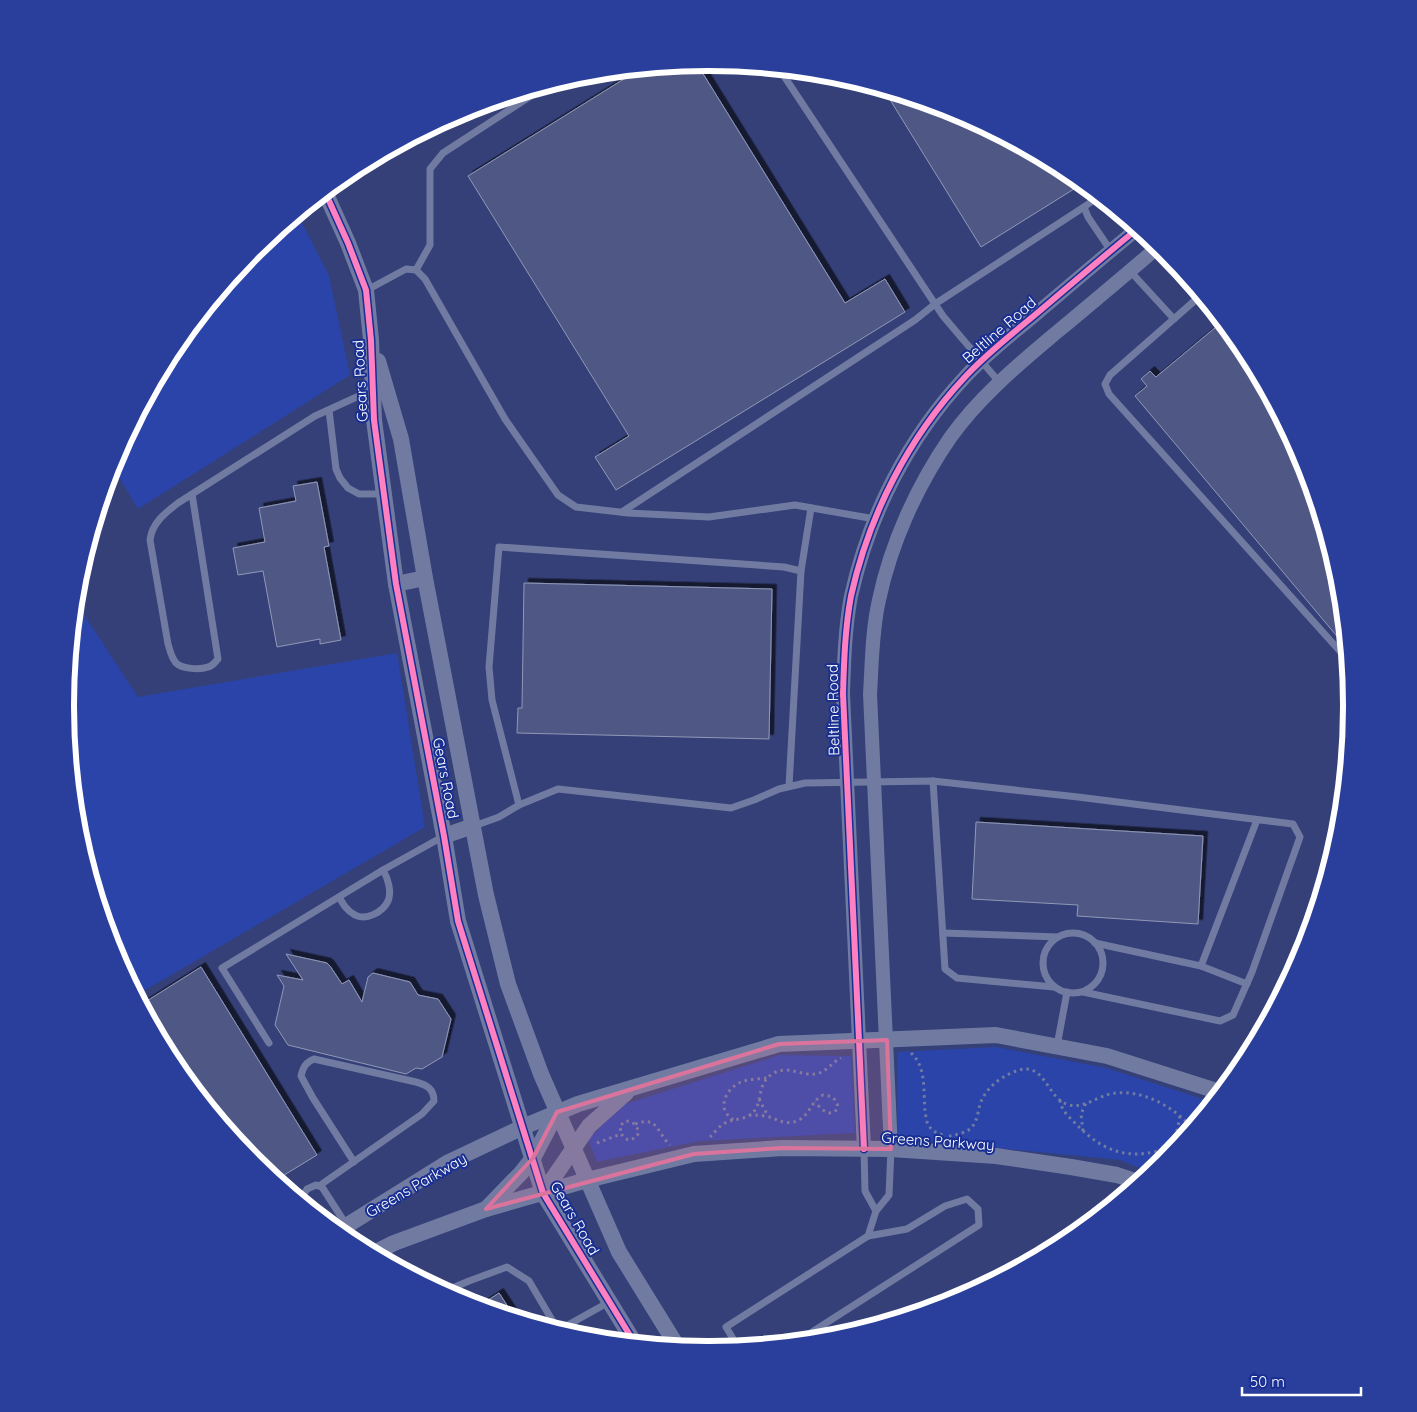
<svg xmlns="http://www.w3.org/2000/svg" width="1417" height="1412" font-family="Quicksand,sans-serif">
	<defs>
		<filter id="shadow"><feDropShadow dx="4.5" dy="-4.5" stdDeviation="0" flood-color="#0009"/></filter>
	</defs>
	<rect width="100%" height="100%" fill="#344077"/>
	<g fill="#2b44aa">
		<polygon points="298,215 329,276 350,375 138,509 112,465 114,459 174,348 254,251"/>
		<polygon points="75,601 138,697 397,653 425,827 137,995 114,952 77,831 73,786 76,784 72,778 65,706"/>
		<polygon points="996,1047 1106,1068 1212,1102 1163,1161 1150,1172 1120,1160 898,1138 897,1052"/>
		<polygon points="780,1055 851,1056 855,1133 700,1141 597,1162 588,1139 625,1104"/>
	</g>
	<g fill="#4f5985" stroke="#9198b7" filter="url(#shadow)">
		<polygon points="697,64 845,303 885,279 905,312 616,490 595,457 629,436 468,176 640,69"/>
		<polygon points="884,90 955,112 1066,171 1082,184 981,247"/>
		<polygon points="1222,322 1244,349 1303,460 1340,581 1346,647 1135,396 1147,386 1141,379 1150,371 1156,377"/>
		<polygon points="317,482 329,546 324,547 341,640 320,644 320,639 277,647 263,571 238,575 233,548 265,542 259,508 296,501 293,486"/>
		<polygon points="524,583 772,589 769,739 517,733 518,708 522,708"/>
		<polygon points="976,822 1203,836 1198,924 1077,916 1078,905 972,899"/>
		<polygon points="286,954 327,963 330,966 342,984 349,980 362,1002 368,977 373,973 410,982 418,995 438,999 451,1019 442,1057 422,1069 416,1068 406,1074 288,1045 275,1025 284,986 277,975 303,980"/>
		<polygon points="201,967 317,1155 276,1180 253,1161 173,1063 142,1004"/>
		<polygon points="499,1293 514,1316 479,1306"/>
	</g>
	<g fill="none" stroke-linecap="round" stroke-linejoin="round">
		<g stroke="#717ba2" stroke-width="3" stroke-dasharray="2.5 4" stroke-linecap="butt">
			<path d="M911 1053C927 1067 923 1092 925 1111 926 1116 926 1122 929 1126 932 1131 937 1133 943 1135"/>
			<polyline points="759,1099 768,1116"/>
			<path d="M1060 1100C1061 1110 1068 1116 1074 1122 1095 1144 1117 1158 1148 1153 1154 1152 1162 1151 1167 1147 1176 1140 1178 1127 1180 1116"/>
			<path d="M749 1115C754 1115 759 1115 765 1116 777 1118 785 1127 799 1120 810 1114 812 1100 823 1095 832 1096 837 1099 838 1108 830 1119 821 1109 815 1102"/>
			<path d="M733 1120C730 1117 727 1115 725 1111 721 1100 729 1088 739 1083 747 1079 758 1079 767 1078"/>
			<path d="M635 1124C658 1115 657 1133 670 1145"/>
			<polyline points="1083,1131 1081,1114 1086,1103"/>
			<path d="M949 1136C956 1135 964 1133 970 1129 977 1123 978 1112 980 1104 986 1088 1000 1077 1016 1071 1046 1060 1046 1099 1069 1105 1082 1108 1095 1099 1106 1095 1137 1086 1172 1105 1191 1127"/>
			<path d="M710 1137C715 1132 721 1124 727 1122 737 1118 748 1120 755 1110 763 1098 757 1082 774 1073 787 1065 802 1076 815 1074 826 1073 832 1062 841 1058"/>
			<path d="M597 1143 621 1134 626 1139 631 1140 637 1136 639 1132C636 1125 633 1121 625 1121L620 1126 621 1134"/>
			<polyline points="1166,1148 1173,1150"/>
		</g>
		<g stroke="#717ba2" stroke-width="7">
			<polyline points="1098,197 1084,207 1088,217 1111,251"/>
			<polyline points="416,270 430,245 430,169 443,153 546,86"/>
			<polyline points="1130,271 1174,319"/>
			<polyline points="367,290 406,269 416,270 425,279 505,419 558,495 576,507 628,513 709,517 795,505 875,519"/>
			<polyline points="1200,296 1110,375 1105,384 1109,394 1347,659"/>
			<polyline points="1000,383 943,316 935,304 1084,207"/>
			<polyline points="329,410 336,469 340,478 348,488 359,494 384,494"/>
			<path d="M192 494 218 659C215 662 213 666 208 667 200 670 182 669 176 663 171 657 170 650 168 644L150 540C152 523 165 513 178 503L315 416 372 390"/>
			<polyline points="622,512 915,320 935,304 780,70"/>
			<polyline points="801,571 811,508"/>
			<polyline points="933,781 945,969 957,978 1054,987"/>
			<polyline points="789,786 801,571 784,567 499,547 489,667 492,700 519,805 558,789 731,808 754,800 779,789 805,783 933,781 1078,797 1293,824 1300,837 1252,972 1233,1015 1220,1021 1083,992"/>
			<polyline points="474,826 499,817 519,805"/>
			<path d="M339 897C343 904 347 911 355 915 366 921 383 912 388 901 392 892 388 878 383 870"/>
			<polyline points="943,933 1058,937"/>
			<circle cx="1073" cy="963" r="30"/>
			<polyline points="1095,943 1201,966 1247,984"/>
			<polyline points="1201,966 1257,820"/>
			<polyline points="269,1043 222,968 383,870 444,836"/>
			<polyline points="1057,1046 1067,992"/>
			<polyline points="864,1149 865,1191 876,1211"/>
			<path d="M319 1186 422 1114 434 1101C434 1089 427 1085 416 1082L314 1059C306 1062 303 1067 301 1076L313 1098 354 1162"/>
			<polyline points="305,1203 302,1197 307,1189 316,1185 322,1187 347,1226"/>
			<polyline points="445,1291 469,1281 507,1267 529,1281 558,1330"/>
			<polyline points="559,1330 609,1302"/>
			<polyline points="798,1341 979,1225 978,1209 967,1199 945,1206 907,1229 868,1236"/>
			<polyline points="738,1347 726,1327 868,1236 876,1211 889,1195 891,1149"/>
		</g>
		<g stroke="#717ba2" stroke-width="14">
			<path d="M864 1149 843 694C844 661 845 628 851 596 869 515 908 438 965 377 986 354 1012 334 1036 314 1069 286 1103 257 1137 229"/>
			<path d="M891 1149 870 694C872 663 872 630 879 600 891 543 917 486 950 438 979 397 1019 364 1057 332 1091 304 1125 275 1158 247"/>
		</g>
		<g stroke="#717ba2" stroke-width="16">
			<polyline points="325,192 348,243 366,290 371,340 374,420 396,584 444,836 458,921 543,1193 634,1342"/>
			<polyline points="378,361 401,439 425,578 486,895 508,984 541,1074 619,1252 677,1346"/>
			<polyline points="396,584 425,578"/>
			<polyline points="444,836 473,826"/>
			<polyline points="543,1193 589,1126 626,1093"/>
			<polyline points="486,1209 521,1173 533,1158 557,1112"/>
			<polyline points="338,1231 447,1163 523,1127 578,1104 779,1044 996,1035 1107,1056 1220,1092"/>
			<polyline points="374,1253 394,1243 486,1209 587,1180 694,1154 782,1148 891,1149 996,1156 1071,1167 1117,1175 1138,1182"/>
		</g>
		<defs>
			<g id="cycleway">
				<polyline points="325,192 348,243 366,290 371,340 374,420 396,584 444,836 458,921 543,1193 634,1342"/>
				<path d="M864 1149 843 694C844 661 845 628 851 596 869 515 908 438 965 377 986 354 1012 334 1036 314 1069 286 1103 257 1137 229"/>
			</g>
		</defs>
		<use href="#cycleway" stroke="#182e93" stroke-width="9"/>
		<use href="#cycleway" stroke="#ff80c0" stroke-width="6"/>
	</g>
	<path fill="#da749d" fill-opacity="0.2" stroke="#da749d" stroke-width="4" stroke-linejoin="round" d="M887 1040 891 1149 782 1148 694 1154 486 1209 533 1158 557 1112 779 1044Z"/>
	<g text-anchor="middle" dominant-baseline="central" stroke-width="4" stroke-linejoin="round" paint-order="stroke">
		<g font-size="15" fill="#fff" stroke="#182e93">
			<text transform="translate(999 330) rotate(-41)">Beltline Road</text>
			<text transform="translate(360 381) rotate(-93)">Gears Road</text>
			<text transform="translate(833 710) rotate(-91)">Beltline Road</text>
			<text transform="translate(446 778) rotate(79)">Gears Road</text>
			<text transform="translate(938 1141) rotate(4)">Greens Parkway</text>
			<text transform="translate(416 1185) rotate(-30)">Greens Parkway</text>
			<text transform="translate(575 1218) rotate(60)">Gears Road</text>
		</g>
	</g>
	<path d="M0 0H1417V1412H0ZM708 71H709A634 634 0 0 1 1343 705V707A634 634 0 0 1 709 1341H708A634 634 0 0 1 74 707V705A634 634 0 0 1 708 71Z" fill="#2a3f9c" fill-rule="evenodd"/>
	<path fill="none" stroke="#fff" stroke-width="6" d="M708 71H709A634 634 0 0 1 1343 705V707A634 634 0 0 1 709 1341H708A634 634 0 0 1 74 707V705A634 634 0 0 1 708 71Z"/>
	<path d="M1242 1387v8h119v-8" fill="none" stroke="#ffffff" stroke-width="2.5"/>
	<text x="1250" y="1387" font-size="15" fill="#ffffff" stroke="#182e93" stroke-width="4" paint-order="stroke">50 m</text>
</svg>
